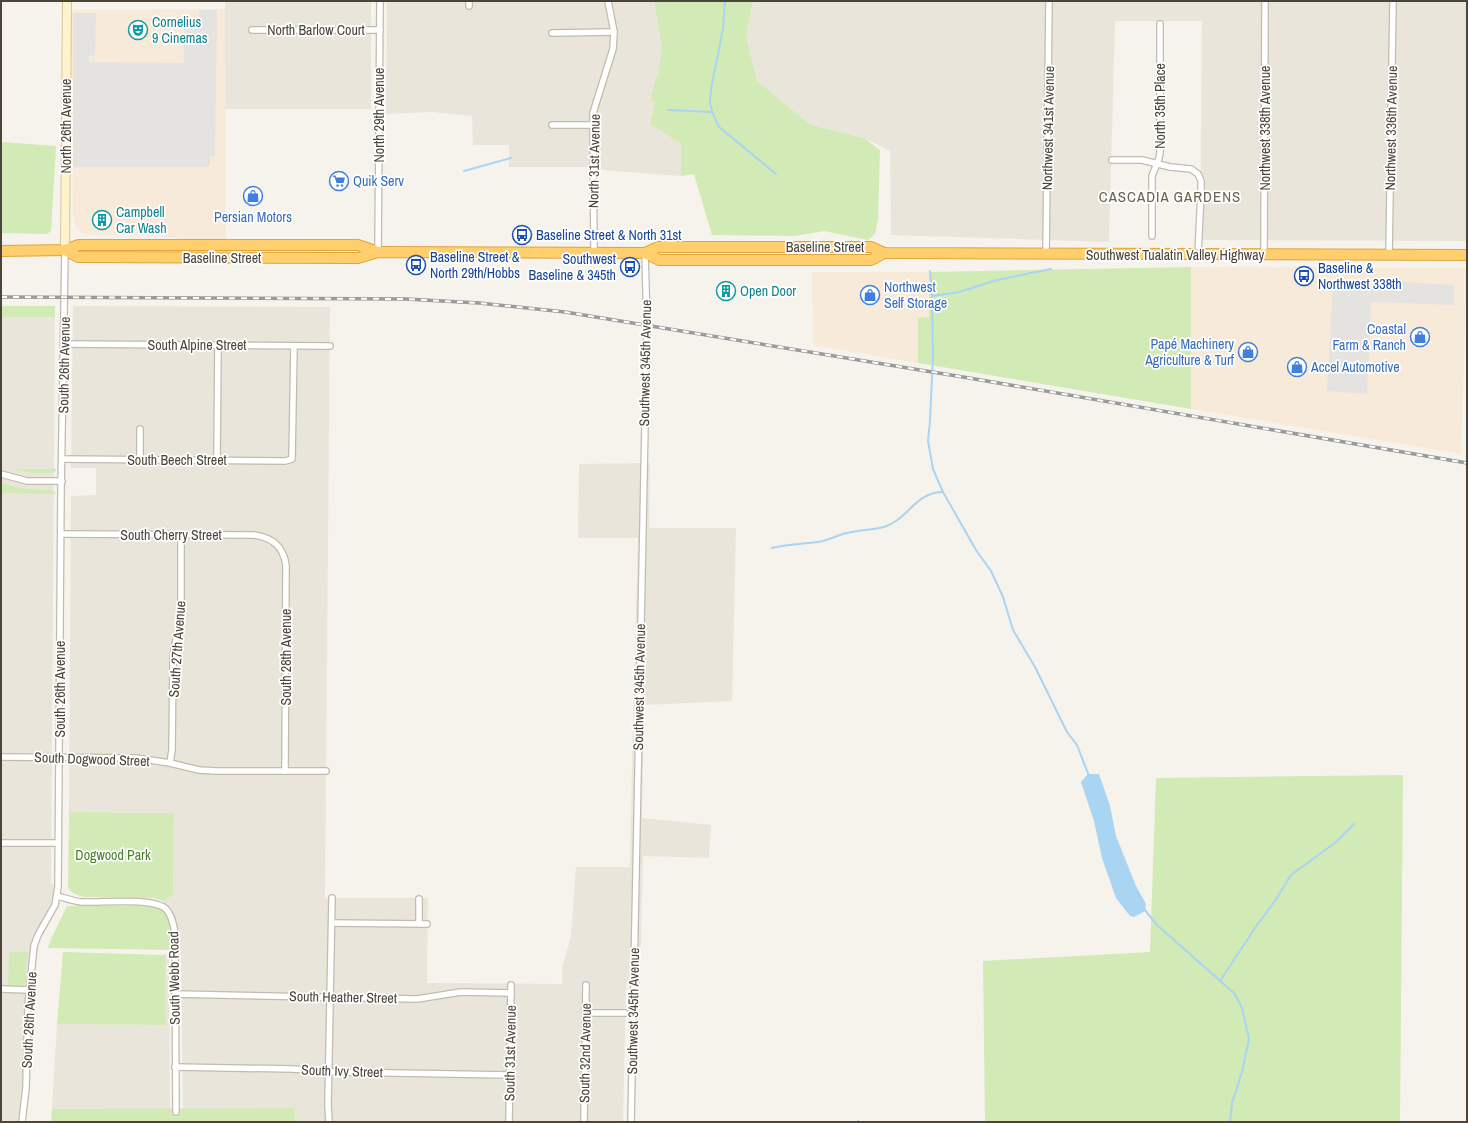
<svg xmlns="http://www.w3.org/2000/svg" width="1468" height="1123" font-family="'Archivo Narrow',sans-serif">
	<rect width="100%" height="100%" fill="#f6f3ec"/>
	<g fill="#eae5da">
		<rect x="225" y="1" width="146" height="108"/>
		<polygon points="387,1 654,1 662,50 657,78 650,101 655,102 650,124 681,144 681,176 602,170 584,167 509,167 509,145 473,145 472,116 433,112 386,114"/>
		<polygon points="753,1 1467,1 1467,241 1200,240 1202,21 1115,21 1109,242 891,235 890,151 864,138 811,125 757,81 746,36"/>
		<polygon points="73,306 330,307 325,898 428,898 427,983 562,984 562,968 571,937 576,867 630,867 633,718 638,538 578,538 579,464 650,463 649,528 736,528 732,701 644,705 642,818 711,825 709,858 643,856 640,984 626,984 623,1122 296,1122 294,1108 183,1109 181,954 169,955 170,1109 52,1109 57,1024 166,1025 165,955 173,950 172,930 164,912 163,901 173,895 174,813 69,812 71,496 96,495 96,468 71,468"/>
		<polygon points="1,317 55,317 51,884 55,884 51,904 34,936 30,954 25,1002 23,1093 19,1122 1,1122"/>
	</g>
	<g fill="#f7ead8">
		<polygon points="225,9 226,240 189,240 155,236 86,235 80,232 75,225 73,217 70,10"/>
		<polygon points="1191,267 1467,268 1461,454 1191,409"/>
		<polygon points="812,272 929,272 929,318 918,318 918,363 813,345"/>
	</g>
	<g fill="#d2eab5">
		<polygon points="654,1 753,1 746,36 757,81 811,125 864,138 880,150 878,220 875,234 868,240 824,231 794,236 712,235 694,174 681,176 681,144 650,124 655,102 650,101 656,78 657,78 662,50"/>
		<polygon points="1,142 56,146 51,231 47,234 1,233"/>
		<polygon points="1191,267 1191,409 918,363 918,318 929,317 929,272"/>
		<rect x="1" y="306" width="54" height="11"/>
		<polygon points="11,469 56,469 56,471 52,473 32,473"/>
		<polygon points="1,483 25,489 50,490 55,492 56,494 1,493"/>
		<polygon points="1403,775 1400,1122 985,1122 983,961 1150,952 1156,778"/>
		<path d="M69 812 174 813 173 895 163 901 154 898 84 897C77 895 71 894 68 887Z"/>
		<polygon points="67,906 155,906 164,912 172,930 173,950 48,948 52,937"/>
		<path d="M9 952H28L25 974 27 980C23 988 16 987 8 986Z"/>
		<polygon points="63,952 165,955 166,1025 57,1024"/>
		<polygon points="294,1108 296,1122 51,1122 52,1109"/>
	</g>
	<g fill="#e5e3e0">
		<polygon points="199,10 217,10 215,156 210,157 210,165 207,167 73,167 73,13 96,13 95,55 89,56 89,62 184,63 184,19 199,20"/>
		<polygon points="1401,282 1454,285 1454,305 1371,302 1367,394 1327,391 1333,283 1372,284"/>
	</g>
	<polygon fill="#a9d4f2" points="1088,774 1099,774 1110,806 1116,836 1136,886 1146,904 1145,911 1134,917 1130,916 1116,898 1102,858 1094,821 1081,782"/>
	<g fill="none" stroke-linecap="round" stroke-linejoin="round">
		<g stroke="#a9d4f2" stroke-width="2">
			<polyline points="725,1 723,29 711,89 710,103 712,112 719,127 776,174"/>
			<polyline points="668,110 712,112"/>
			<polyline points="464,171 511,158"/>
			<polyline points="930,271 932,296 933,356 930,421 928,441 933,469 943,492 976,550 991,571 1003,597 1013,630 1035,667 1067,732 1077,745 1089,776"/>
			<polyline points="932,296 959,292 997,280 1051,269"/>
			<path d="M772 548C788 544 801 544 818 542 828 541 837 535 847 533 859 530 872 530 884 527 909 519 915 492 943 492"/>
			<polyline points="1144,909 1157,925 1234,993 1242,1008 1249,1039 1242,1072 1232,1103 1230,1122"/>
			<polyline points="1220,981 1257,925 1275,901 1291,875 1336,842 1354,824"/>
			<polyline points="858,1121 859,1122"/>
		</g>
		<defs>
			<g id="street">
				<polyline points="469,6 469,1"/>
				<polyline points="252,30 380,30"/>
				<polyline points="552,33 614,32"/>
				<polyline points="552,125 592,125"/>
				<polyline points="1112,160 1142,160 1170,167 1191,169 1198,174 1201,181 1201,193 1198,254"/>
				<polyline points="1152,236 1152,176 1159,158 1160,153 1160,24"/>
				<polyline points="378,252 380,1"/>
				<polyline points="594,253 593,113 613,49 614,32 608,1"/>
				<polyline points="1046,254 1049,1"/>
				<polyline points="1264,255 1265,1"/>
				<polyline points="1389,255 1393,1"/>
				<polyline points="64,344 330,346"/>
				<polyline points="140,429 140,459"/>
				<polyline points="62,459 285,461 292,459 294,346"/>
				<polyline points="217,460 218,345"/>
				<polyline points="1,474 27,481 62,481"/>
				<path d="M61 534 254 535C273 538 283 546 286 565L285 771"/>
				<polyline points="1,757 136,758 170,763 199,770 216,771 326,771"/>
				<polyline points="170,763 172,750 173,662 174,648 181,618 181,535"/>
				<polyline points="1,843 58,843"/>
				<path d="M57 896C65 898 73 901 81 902 100 903 153 897 166 909 172 915 173 924 175 932L176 1112"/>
				<polyline points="332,923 427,924"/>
				<polyline points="419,924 419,899"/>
				<polyline points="1,989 29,990"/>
				<polyline points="175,994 417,999 461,992 511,993"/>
				<polyline points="586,1013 625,1013"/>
				<polyline points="175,1067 292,1069 336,1072 510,1075"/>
				<polyline points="22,1122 26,1088 28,1005 34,946 38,935 55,905 58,887 61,491 65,250"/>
				<polyline points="329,1122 328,1104 332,898"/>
				<polyline points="509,1122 511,985"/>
				<polyline points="584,1122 586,985"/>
				<polyline points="631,1122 647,325 645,253"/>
			</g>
			<polyline id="secondary" points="65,250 67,1"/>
			<g id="highway">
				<polyline points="65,250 78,257 358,258 378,252 645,253 658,247 871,247 884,253 1467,255"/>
				<polyline points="1,251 65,250 79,245 358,245 378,252"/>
				<polyline points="645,253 659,260 871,260 884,253"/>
			</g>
		</defs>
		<use href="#street" stroke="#c2bbae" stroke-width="8"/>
		<use href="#secondary" stroke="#d6c79b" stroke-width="10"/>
		<use href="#highway" stroke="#e0a43c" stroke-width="12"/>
		<use href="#street" stroke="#fff" stroke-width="5.5"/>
		<use href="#secondary" stroke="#fff3cd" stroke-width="8"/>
		<use href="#highway" stroke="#ffcf6e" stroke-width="10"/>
		<defs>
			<polyline id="rail" points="1,297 406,299 479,303 565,312 969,378 1467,463"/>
		</defs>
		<use href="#rail" stroke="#9a9a9a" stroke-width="3.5"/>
		<use href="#rail" stroke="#fff" stroke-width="2" stroke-dasharray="6" stroke-linecap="butt"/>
	</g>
	<defs>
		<symbol id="theatre-ring" viewBox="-11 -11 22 22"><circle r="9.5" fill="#fff" stroke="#0f9aa8" stroke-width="1.5"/><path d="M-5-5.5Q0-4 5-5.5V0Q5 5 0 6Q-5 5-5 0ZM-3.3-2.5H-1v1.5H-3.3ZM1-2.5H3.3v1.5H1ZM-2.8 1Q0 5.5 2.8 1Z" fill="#0f9aa8"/></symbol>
		<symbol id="supermarket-ring" viewBox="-11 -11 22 22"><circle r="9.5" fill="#fff" stroke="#3f7fe0" stroke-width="1.5"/><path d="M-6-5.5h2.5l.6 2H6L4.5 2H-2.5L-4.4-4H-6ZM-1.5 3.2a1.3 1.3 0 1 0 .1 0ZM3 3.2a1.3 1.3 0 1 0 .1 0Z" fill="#3f7fe0"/></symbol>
		<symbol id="shop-ring" viewBox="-11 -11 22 22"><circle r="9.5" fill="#fff" stroke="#3f7fe0" stroke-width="1.5"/><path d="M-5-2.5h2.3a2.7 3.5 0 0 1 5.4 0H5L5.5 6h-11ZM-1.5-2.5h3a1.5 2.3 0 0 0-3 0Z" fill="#3f7fe0"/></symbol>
		<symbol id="building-ring" viewBox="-11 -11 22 22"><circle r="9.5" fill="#fff" stroke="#0f9aa8" stroke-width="1.5"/><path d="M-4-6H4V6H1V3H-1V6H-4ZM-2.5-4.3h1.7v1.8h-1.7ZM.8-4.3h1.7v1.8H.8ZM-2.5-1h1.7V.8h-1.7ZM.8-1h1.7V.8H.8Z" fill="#0f9aa8"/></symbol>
		<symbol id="bus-ring" viewBox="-11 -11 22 22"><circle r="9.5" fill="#fff" stroke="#1a4fb4" stroke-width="1.5"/><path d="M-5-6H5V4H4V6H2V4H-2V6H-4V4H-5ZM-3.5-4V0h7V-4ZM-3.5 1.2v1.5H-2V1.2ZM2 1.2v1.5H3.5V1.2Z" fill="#1a4fb4"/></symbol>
	</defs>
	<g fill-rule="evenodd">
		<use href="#theatre-ring" x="127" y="19" width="22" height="22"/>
		<use href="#supermarket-ring" x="328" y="170" width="22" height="22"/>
		<use href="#shop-ring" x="242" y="185" width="22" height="22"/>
		<use href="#building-ring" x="91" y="209" width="22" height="22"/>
		<use href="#bus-ring" x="511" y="224" width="22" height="22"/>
		<use href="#bus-ring" x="405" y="254" width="22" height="22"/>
		<use href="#bus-ring" x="619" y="256" width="22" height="22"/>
		<use href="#bus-ring" x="1293" y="265" width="22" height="22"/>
		<use href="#building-ring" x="715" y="280" width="22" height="22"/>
		<use href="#shop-ring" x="859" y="284" width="22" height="22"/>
		<use href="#shop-ring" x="1409" y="326" width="22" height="22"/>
		<use href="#shop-ring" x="1237" y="341" width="22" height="22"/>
		<use href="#shop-ring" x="1286" y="356" width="22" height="22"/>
	</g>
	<g text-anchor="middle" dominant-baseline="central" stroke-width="3.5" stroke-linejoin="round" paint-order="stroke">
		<g font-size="14" fill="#0d838f" stroke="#fff" text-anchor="start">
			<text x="152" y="22">Cornelius<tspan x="152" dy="16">9 Cinemas</tspan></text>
			<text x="116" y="212">Campbell<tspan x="116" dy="16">Car Wash</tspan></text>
			<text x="740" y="291">Open Door</text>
		</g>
		<g font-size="14" fill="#4b4439" stroke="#fff">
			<text x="316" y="30">North Barlow Court</text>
			<text transform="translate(1160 106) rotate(-90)">North 35th Place</text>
			<text transform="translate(379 115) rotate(-90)">North 29th Avenue</text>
			<text transform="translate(66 126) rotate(-90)">North 26th Avenue</text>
			<text transform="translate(1048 128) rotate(-89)">Northwest 341st Avenue</text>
			<text transform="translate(1265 128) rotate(-90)">Northwest 338th Avenue</text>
			<text transform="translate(1391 128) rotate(-89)">Northwest 336th Avenue</text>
			<text transform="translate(594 161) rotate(-89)">North 31st Avenue</text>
			<text x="825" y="247">Baseline Street</text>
			<text x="1175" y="255">Southwest Tualatin Valley Highway</text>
			<text x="222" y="258">Baseline Street</text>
			<text x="197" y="345">South Alpine Street</text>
			<text transform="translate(645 363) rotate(-89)">Southwest 345th Avenue</text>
			<text transform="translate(64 365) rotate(-89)">South 26th Avenue</text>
			<text x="177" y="460">South Beech Street</text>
			<text x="171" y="535">South Cherry Street</text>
			<text transform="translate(177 649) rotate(-86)">South 27th Avenue</text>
			<text transform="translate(286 657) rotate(-90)">South 28th Avenue</text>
			<text transform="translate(639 687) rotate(-89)">Southwest 345th Avenue</text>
			<text transform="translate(60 689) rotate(-90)">South 26th Avenue</text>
			<text transform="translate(92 759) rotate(2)">South Dogwood Street</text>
			<text transform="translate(174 978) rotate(-91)">South Webb Road</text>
			<text transform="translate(343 997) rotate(1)">South Heather Street</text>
			<text transform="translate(633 1011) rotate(-89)">Southwest 345th Avenue</text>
			<text transform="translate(29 1020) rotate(-87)">South 26th Avenue</text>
			<text transform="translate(510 1053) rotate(-89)">South 31st Avenue</text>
			<text transform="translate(585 1053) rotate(-89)">South 32nd Avenue</text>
			<text transform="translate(342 1071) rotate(2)">South Ivy Street</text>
		</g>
		<g font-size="14" fill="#366cbe" stroke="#fff" text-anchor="start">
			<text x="353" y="181">Quik Serv</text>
			<text x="253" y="217" text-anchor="middle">Persian Motors</text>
			<text x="884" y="287">Northwest<tspan x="884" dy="16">Self Storage</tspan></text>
			<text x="1406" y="329" text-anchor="end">Coastal<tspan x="1406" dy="16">Farm &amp; Ranch</tspan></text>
			<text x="1234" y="344" text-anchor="end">Papé Machinery<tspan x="1234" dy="16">Agriculture &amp; Turf</tspan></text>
			<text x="1311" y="367">Accel Automotive</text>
		</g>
		<g font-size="14" fill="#164399" stroke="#fff" text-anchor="start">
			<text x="536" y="235">Baseline Street &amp; North 31st</text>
			<text x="430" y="257">Baseline Street &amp;<tspan x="430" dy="16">North 29th/Hobbs</tspan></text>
			<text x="616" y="259" text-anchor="end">Southwest<tspan x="616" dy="16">Baseline &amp; 345th</tspan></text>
			<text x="1318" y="268">Baseline &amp;<tspan x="1318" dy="16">Northwest 338th</tspan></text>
		</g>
		<g font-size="14" fill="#4a7f2a" stroke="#fff">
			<text x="113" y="855">Dogwood Park</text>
		</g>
		<g font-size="15" letter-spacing="1" fill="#6e6250" stroke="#fff">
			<text x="1170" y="196">CASCADIA GARDENS</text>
		</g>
	</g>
	<rect width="1468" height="1123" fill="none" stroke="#4b4439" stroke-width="4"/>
</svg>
